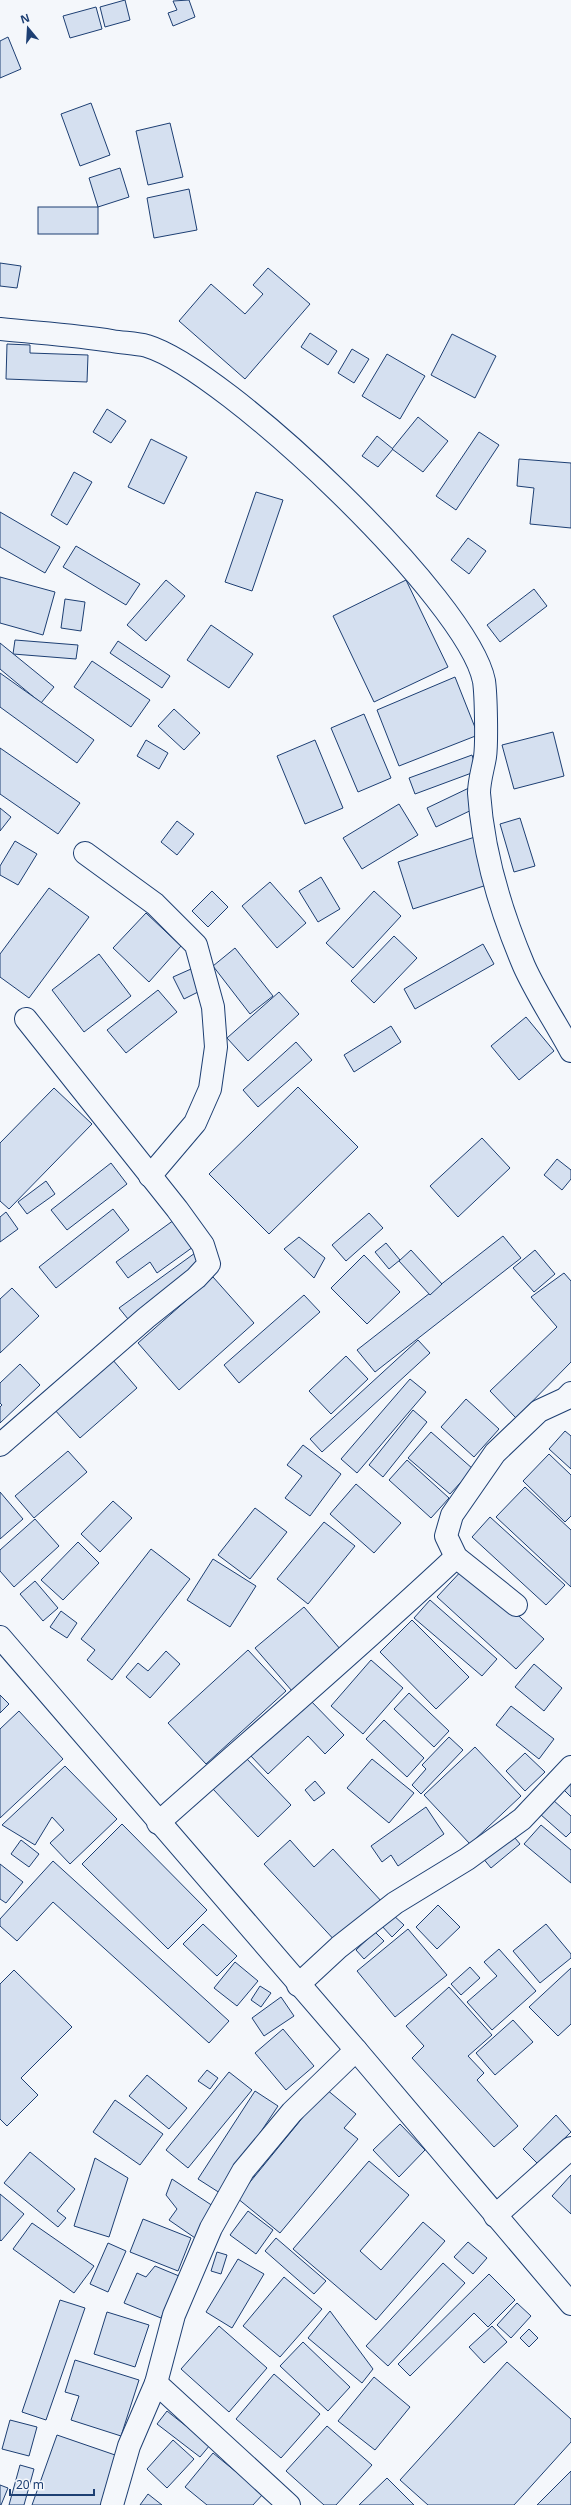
<svg xmlns="http://www.w3.org/2000/svg" width="571" height="2505" font-family="'Noto Sans',sans-serif">
	<rect width="100%" height="100%" fill="#f4f7fb"/>
	<g fill="#d5e0f0" stroke="#1d3f73">
		<polygon points="125,0 130,20 105,27 100,7"/>
		<polygon points="189,0 195,17 173,26 168,13 177,10 173,1"/>
		<polygon points="96,7 102,29 70,38 63,16"/>
		<polygon points="8,37 21,69 0,78 0,41"/>
		<polygon points="91,103 110,155 80,166 61,114"/>
		<polygon points="170,123 183,177 148,185 136,131"/>
		<polygon points="120,168 129,197 98,207 89,178"/>
		<polygon points="189,189 197,230 154,238 147,198"/>
		<rect x="38" y="207" width="60" height="27"/>
		<polygon points="0,263 21,266 17,288 0,286"/>
		<polygon points="268,268 310,304 245,379 179,321 211,284 245,314 263,294 253,285"/>
		<polygon points="310,333 337,351 328,365 301,347"/>
		<polygon points="452,334 496,356 475,398 431,375"/>
		<polygon points="7,344 30,345 30,353 88,355 87,382 6,379"/>
		<polygon points="352,349 369,359 354,383 338,373"/>
		<polygon points="387,354 425,376 400,419 362,396"/>
		<polygon points="107,409 126,421 111,443 93,432"/>
		<polygon points="418,417 448,441 423,472 392,449"/>
		<polygon points="479,432 499,445 456,510 436,496"/>
		<polygon points="377,436 393,449 378,467 362,456"/>
		<polygon points="151,439 187,457 164,504 128,487"/>
		<polygon points="519,459 571,463 571,528 530,524 534,488 517,486"/>
		<polygon points="74,472 92,482 67,525 51,515"/>
		<polygon points="256,492 283,500 252,591 225,582"/>
		<polygon points="0,512 60,547 45,573 0,547"/>
		<polygon points="468,538 486,551 469,574 451,560"/>
		<polygon points="76,546 140,584 126,605 63,567"/>
		<polygon points="0,577 55,592 43,635 0,623"/>
		<polygon points="166,580 185,596 146,641 127,625"/>
		<polygon points="406,580 448,667 374,702 333,616"/>
		<polygon points="534,589 547,606 500,642 487,625"/>
		<polygon points="65,599 85,602 81,631 61,628"/>
		<polygon points="211,625 253,654 229,688 187,660"/>
		<polygon points="15,640 78,645 76,659 13,654"/>
		<polygon points="118,641 170,676 162,688 110,653"/>
		<polygon points="0,643 54,687 41,703 0,669"/>
		<polygon points="92,661 150,700 131,727 74,687"/>
		<polygon points="0,673 94,740 77,763 0,707"/>
		<polygon points="455,677 478,735 399,766 377,710"/>
		<polygon points="174,709 200,733 184,750 158,726"/>
		<polygon points="364,714 391,778 358,792 331,728"/>
		<polygon points="553,732 564,776 514,789 502,745"/>
		<polygon points="146,740 168,753 159,769 137,756"/>
		<polygon points="315,740 343,808 305,824 277,756"/>
		<polygon points="0,748 80,803 58,834 0,794"/>
		<polygon points="472,755 477,771 415,794 409,778"/>
		<polygon points="471,787 480,806 436,827 427,808"/>
		<polygon points="399,804 418,835 362,869 343,838"/>
		<polygon points="0,808 11,817 0,831"/>
		<polygon points="520,818 535,866 514,872 500,824"/>
		<polygon points="177,821 194,834 177,855 161,842"/>
		<polygon points="481,835 496,882 413,909 398,862"/>
		<polygon points="15,841 37,854 18,885 0,875 0,866"/>
		<polygon points="321,877 340,909 318,922 299,891"/>
		<polygon points="270,882 306,923 277,948 242,906"/>
		<polygon points="49,888 89,917 29,998 0,977 0,954"/>
		<polygon points="212,891 228,907 208,927 192,911"/>
		<polygon points="374,891 401,916 353,968 326,943"/>
		<polygon points="146,913 181,946 149,982 113,948"/>
		<polygon points="394,936 417,958 374,1003 351,981"/>
		<polygon points="483,944 494,964 415,1009 404,989"/>
		<polygon points="235,948 273,996 250,1014 213,966"/>
		<polygon points="99,954 131,996 84,1032 52,990"/>
		<polygon points="191,969 202,990 184,999 173,977"/>
		<polygon points="158,990 177,1012 126,1053 107,1030"/>
		<polygon points="279,992 299,1014 248,1061 227,1038"/>
		<polygon points="526,1017 554,1051 519,1080 491,1046"/>
		<polygon points="391,1026 401,1042 354,1072 344,1055"/>
		<polygon points="296,1042 312,1060 258,1107 243,1090"/>
		<polygon points="298,1087 358,1147 269,1234 209,1174"/>
		<polygon points="54,1088 92,1124 9,1209 0,1201 0,1143"/>
		<polygon points="482,1138 510,1168 458,1217 430,1186"/>
		<polygon points="557,1159 571,1170 571,1179 562,1190 544,1175"/>
		<polygon points="111,1163 127,1184 67,1230 51,1210"/>
		<polygon points="46,1181 55,1194 27,1214 18,1202"/>
		<polygon points="113,1209 129,1230 56,1288 39,1267"/>
		<polygon points="6,1212 18,1229 0,1242 0,1217"/>
		<polygon points="369,1213 383,1228 346,1261 332,1245"/>
		<polygon points="174,1220 193,1247 157,1273 150,1262 128,1278 116,1262"/>
		<polygon points="503,1236 521,1258 375,1372 357,1350"/>
		<polygon points="299,1237 325,1258 314,1278 284,1249"/>
		<polygon points="386,1243 400,1260 389,1269 375,1252"/>
		<polygon points="411,1250 442,1284 430,1295 399,1261"/>
		<polygon points="535,1250 555,1274 534,1292 513,1268"/>
		<polygon points="195,1253 204,1265 128,1319 119,1308"/>
		<polygon points="364,1255 400,1292 367,1324 331,1288"/>
		<polygon points="564,1273 571,1281 571,1362 516,1418 490,1391 557,1327 531,1297"/>
		<polygon points="213,1277 254,1323 179,1390 138,1343"/>
		<polygon points="12,1288 39,1316 0,1353 0,1299"/>
		<polygon points="304,1295 320,1312 239,1383 224,1365"/>
		<polygon points="418,1340 430,1353 322,1452 310,1439"/>
		<polygon points="346,1356 368,1379 331,1414 309,1391"/>
		<polygon points="112,1359 137,1388 80,1438 54,1409"/>
		<polygon points="20,1364 40,1385 0,1423 0,1407 2,1405 0,1403 0,1383"/>
		<polygon points="410,1379 426,1392 357,1473 341,1459"/>
		<polygon points="466,1399 499,1429 474,1457 441,1427"/>
		<polygon points="413,1410 427,1422 383,1477 369,1465"/>
		<polygon points="565,1431 571,1436 571,1469 549,1449"/>
		<polygon points="431,1432 473,1469 450,1494 408,1458"/>
		<polygon points="303,1445 341,1474 310,1516 285,1498 302,1476 287,1465"/>
		<polygon points="68,1451 87,1472 34,1518 15,1496"/>
		<polygon points="549,1454 571,1475 571,1516 565,1522 523,1481"/>
		<polygon points="407,1460 449,1498 431,1518 389,1480"/>
		<polygon points="356,1484 401,1523 374,1553 330,1514"/>
		<polygon points="525,1487 571,1530 571,1587 496,1517"/>
		<polygon points="0,1492 23,1519 0,1539"/>
		<polygon points="113,1501 132,1518 100,1552 81,1534"/>
		<polygon points="255,1508 287,1532 250,1579 218,1555"/>
		<polygon points="490,1517 565,1585 546,1605 472,1537"/>
		<polygon points="35,1519 59,1546 14,1587 0,1571 0,1550"/>
		<polygon points="324,1522 355,1546 308,1604 277,1579"/>
		<polygon points="78,1542 99,1563 63,1600 41,1580"/>
		<polygon points="151,1549 190,1579 112,1680 87,1660 95,1650 81,1639"/>
		<polygon points="213,1559 256,1586 230,1627 187,1600"/>
		<polygon points="465,1567 544,1639 516,1669 437,1597"/>
		<polygon points="35,1581 58,1608 43,1621 20,1594"/>
		<polygon points="430,1600 497,1659 482,1676 414,1618"/>
		<polygon points="304,1607 341,1650 292,1691 255,1648"/>
		<polygon points="61,1611 77,1623 67,1638 50,1627"/>
		<polygon points="412,1620 469,1677 436,1709 380,1652"/>
		<polygon points="248,1650 286,1691 206,1764 168,1723"/>
		<polygon points="166,1651 180,1664 150,1698 126,1677 138,1663 148,1671"/>
		<polygon points="371,1660 403,1688 363,1734 331,1706"/>
		<polygon points="534,1664 562,1688 544,1711 515,1687"/>
		<polygon points="409,1693 449,1731 434,1747 394,1709"/>
		<polygon points="0,1695 9,1704 0,1713"/>
		<polygon points="309,1699 344,1735 325,1754 308,1736 268,1774 250,1755"/>
		<polygon points="511,1706 554,1739 539,1759 496,1725"/>
		<polygon points="19,1711 63,1759 0,1818 0,1729"/>
		<polygon points="384,1720 424,1758 407,1777 366,1739"/>
		<polygon points="449,1737 463,1750 421,1794 412,1785 426,1769 422,1765"/>
		<polygon points="475,1747 521,1796 470,1844 424,1795"/>
		<polygon points="525,1753 545,1772 525,1791 506,1771"/>
		<polygon points="246,1758 291,1805 258,1837 213,1789"/>
		<polygon points="372,1759 414,1793 389,1823 347,1788"/>
		<polygon points="65,1766 117,1819 70,1864 50,1843 64,1830 52,1817 35,1845 2,1825"/>
		<polygon points="315,1781 325,1793 314,1801 305,1790"/>
		<polygon points="571,1781 571,1797 563,1789"/>
		<polygon points="553,1800 571,1816 571,1832 566,1837 540,1814"/>
		<polygon points="426,1807 444,1834 398,1866 391,1855 382,1862 371,1846"/>
		<polygon points="122,1824 207,1910 168,1949 82,1864"/>
		<polygon points="541,1825 571,1850 571,1883 524,1844"/>
		<polygon points="510,1832 520,1844 491,1868 482,1857"/>
		<polygon points="21,1840 39,1854 29,1867 11,1854"/>
		<polygon points="290,1840 314,1867 333,1849 383,1903 338,1944 264,1864"/>
		<polygon points="53,1861 229,2021 209,2043 53,1902 17,1941 0,1926 0,1919"/>
		<polygon points="0,1864 23,1882 6,1903 0,1899"/>
		<polygon points="438,1905 460,1927 437,1949 416,1927"/>
		<polygon points="392,1914 404,1925 392,1937 381,1925"/>
		<polygon points="203,1924 237,1956 217,1976 183,1944"/>
		<polygon points="546,1924 571,1954 571,1958 540,1983 513,1951"/>
		<polygon points="408,1929 447,1975 395,2017 357,1971"/>
		<polygon points="375,1932 384,1941 364,1959 356,1950"/>
		<polygon points="499,1949 536,1991 492,2030 467,2002 497,1976 484,1962"/>
		<polygon points="235,1962 258,1981 237,2006 214,1988"/>
		<polygon points="470,1967 480,1978 461,1995 451,1984"/>
		<polygon points="571,1968 571,2024 558,2036 529,2007"/>
		<polygon points="14,1970 72,2027 21,2078 38,2095 7,2126 0,2119 0,1984"/>
		<polygon points="260,1986 271,1993 261,2007 251,2000"/>
		<polygon points="449,1987 492,2035 468,2056 484,2073 477,2080 518,2126 494,2147 412,2058 424,2046 406,2026"/>
		<polygon points="281,1997 294,2016 264,2036 252,2018"/>
		<polygon points="513,2020 533,2042 495,2075 476,2053"/>
		<polygon points="283,2029 314,2066 286,2090 255,2053"/>
		<polygon points="207,2070 218,2078 210,2089 198,2081"/>
		<polygon points="229,2072 252,2090 188,2168 166,2150"/>
		<polygon points="147,2075 187,2108 169,2129 129,2096"/>
		<polygon points="326,2089 356,2114 344,2128 358,2139 280,2233 237,2198"/>
		<polygon points="255,2091 278,2106 220,2193 198,2179"/>
		<polygon points="115,2100 163,2134 140,2165 93,2132"/>
		<polygon points="556,2115 571,2132 538,2164 523,2149"/>
		<polygon points="400,2124 425,2150 399,2177 373,2150"/>
		<polygon points="30,2152 75,2189 57,2211 66,2218 58,2227 4,2183"/>
		<polygon points="95,2158 128,2178 109,2237 74,2226"/>
		<polygon points="369,2161 409,2195 360,2251 381,2270 423,2222 445,2241 376,2320 293,2249"/>
		<polygon points="571,2175 571,2214 552,2196"/>
		<polygon points="172,2179 219,2210 198,2240 169,2220 177,2209 166,2195"/>
		<polygon points="0,2194 24,2214 1,2241 0,2240"/>
		<polygon points="248,2211 273,2230 256,2254 230,2235"/>
		<polygon points="143,2219 191,2238 178,2271 130,2252"/>
		<polygon points="32,2223 94,2266 74,2293 13,2249"/>
		<polygon points="276,2238 326,2281 314,2294 265,2251"/>
		<polygon points="468,2242 487,2258 473,2274 454,2257"/>
		<polygon points="108,2243 126,2251 108,2292 90,2284"/>
		<polygon points="217,2252 227,2255 221,2274 211,2271"/>
		<polygon points="238,2259 264,2274 232,2328 206,2312"/>
		<polygon points="443,2263 465,2283 388,2366 366,2346"/>
		<polygon points="155,2266 179,2276 161,2318 124,2303 137,2273 146,2277"/>
		<polygon points="489,2274 515,2300 488,2327 474,2313 410,2376 398,2364"/>
		<polygon points="284,2277 322,2309 280,2357 243,2326"/>
		<polygon points="60,2300 85,2308 46,2420 22,2412"/>
		<polygon points="517,2303 531,2316 511,2338 497,2325"/>
		<polygon points="330,2311 373,2369 362,2383 308,2338"/>
		<polygon points="107,2312 149,2325 135,2367 94,2354"/>
		<polygon points="219,2326 267,2368 229,2412 181,2369"/>
		<polygon points="492,2326 507,2342 484,2363 469,2347"/>
		<polygon points="529,2329 538,2338 529,2347 520,2338"/>
		<polygon points="303,2342 350,2387 328,2411 280,2366"/>
		<polygon points="75,2360 139,2380 121,2436 71,2420 79,2396 65,2392"/>
		<polygon points="507,2362 571,2419 571,2442 514,2505 428,2505 400,2480"/>
		<polygon points="274,2374 320,2414 281,2458 236,2419"/>
		<polygon points="374,2377 410,2407 375,2450 338,2421"/>
		<polygon points="167,2411 210,2445 200,2457 157,2424"/>
		<polygon points="10,2420 37,2427 29,2456 2,2449"/>
		<polygon points="327,2426 372,2465 336,2505 324,2505 286,2471"/>
		<polygon points="57,2435 118,2456 101,2505 32,2505"/>
		<polygon points="173,2440 194,2459 167,2488 147,2469"/>
		<polygon points="213,2453 263,2494 253,2505 207,2505 185,2487"/>
		<polygon points="20,2465 34,2469 24,2505 9,2505"/>
		<polygon points="571,2471 571,2505 537,2505"/>
		<polygon points="387,2478 414,2505 359,2505"/>
		<polygon points="0,2485 8,2488 1,2505 0,2505"/>
		<polygon points="148,2494 162,2505 140,2505"/>
	</g>
	<g fill="none" stroke-linecap="round" stroke-linejoin="round">
		<defs>
			<g id="minor">
				<path d="M0 329C38 333 75 335 112 341 123 343 136 343 147 346 226 370 468 600 484 681 486 695 487 743 485 757 483 769 479 781 479 793 483 851 501 912 524 966 537 995 556 1023 571 1051"/>
				<polyline points="85,853 155,904 196,945 213,1007 216,1047 210,1089 195,1123 150,1176"/>
				<polyline points="0,1445 146,1318 196,1278 209,1264 203,1245 177,1209 26,1019"/>
				<polyline points="516,1605 456,1557 446,1536 452,1515 495,1453 539,1411 565,1399 571,1393"/>
				<path d="M158 1823C258 1734 359 1648 456 1557"/>
				<polyline points="298,1985 339,1947 395,1903 467,1859 522,1819 571,1767"/>
				<polyline points="495,2216 571,2148"/>
				<polyline points="156,2383 289,2505"/>
				<polyline points="112,2505 129,2446 156,2383 174,2315 211,2228 243,2171 292,2112 356,2050"/>
			</g>
			<polyline id="secondary" points="0,1637 356,2050 571,2304"/>
		</defs>
		<use href="#minor" stroke="#1d3f73" stroke-width="24"/>
		<use href="#secondary" stroke="#1d3f73" stroke-width="24"/>
		<use href="#minor" stroke="#f4f7fb" stroke-width="22"/>
		<use href="#secondary" stroke="#f4f7fb" stroke-width="22"/>
	</g>
	<g transform="translate(28 28) rotate(342)" stroke="#f4f7fb" stroke-width="3" paint-order="stroke">
	<path d="M0-3L7 15L0 10L-7 15Z" fill="#1d3f73"/>
	<text y="-6" font-size="11" font-weight="bold" text-anchor="middle" fill="#1d3f73">N</text>
	</g>
	<path d="M10 2489v6h84v-6" fill="none" stroke="#1d3f73" stroke-width="2"/>
	<text x="16" y="2489" font-size="12" fill="#1d3f73" stroke="#f4f7fb" stroke-width="3" paint-order="stroke">20 m</text>
</svg>
